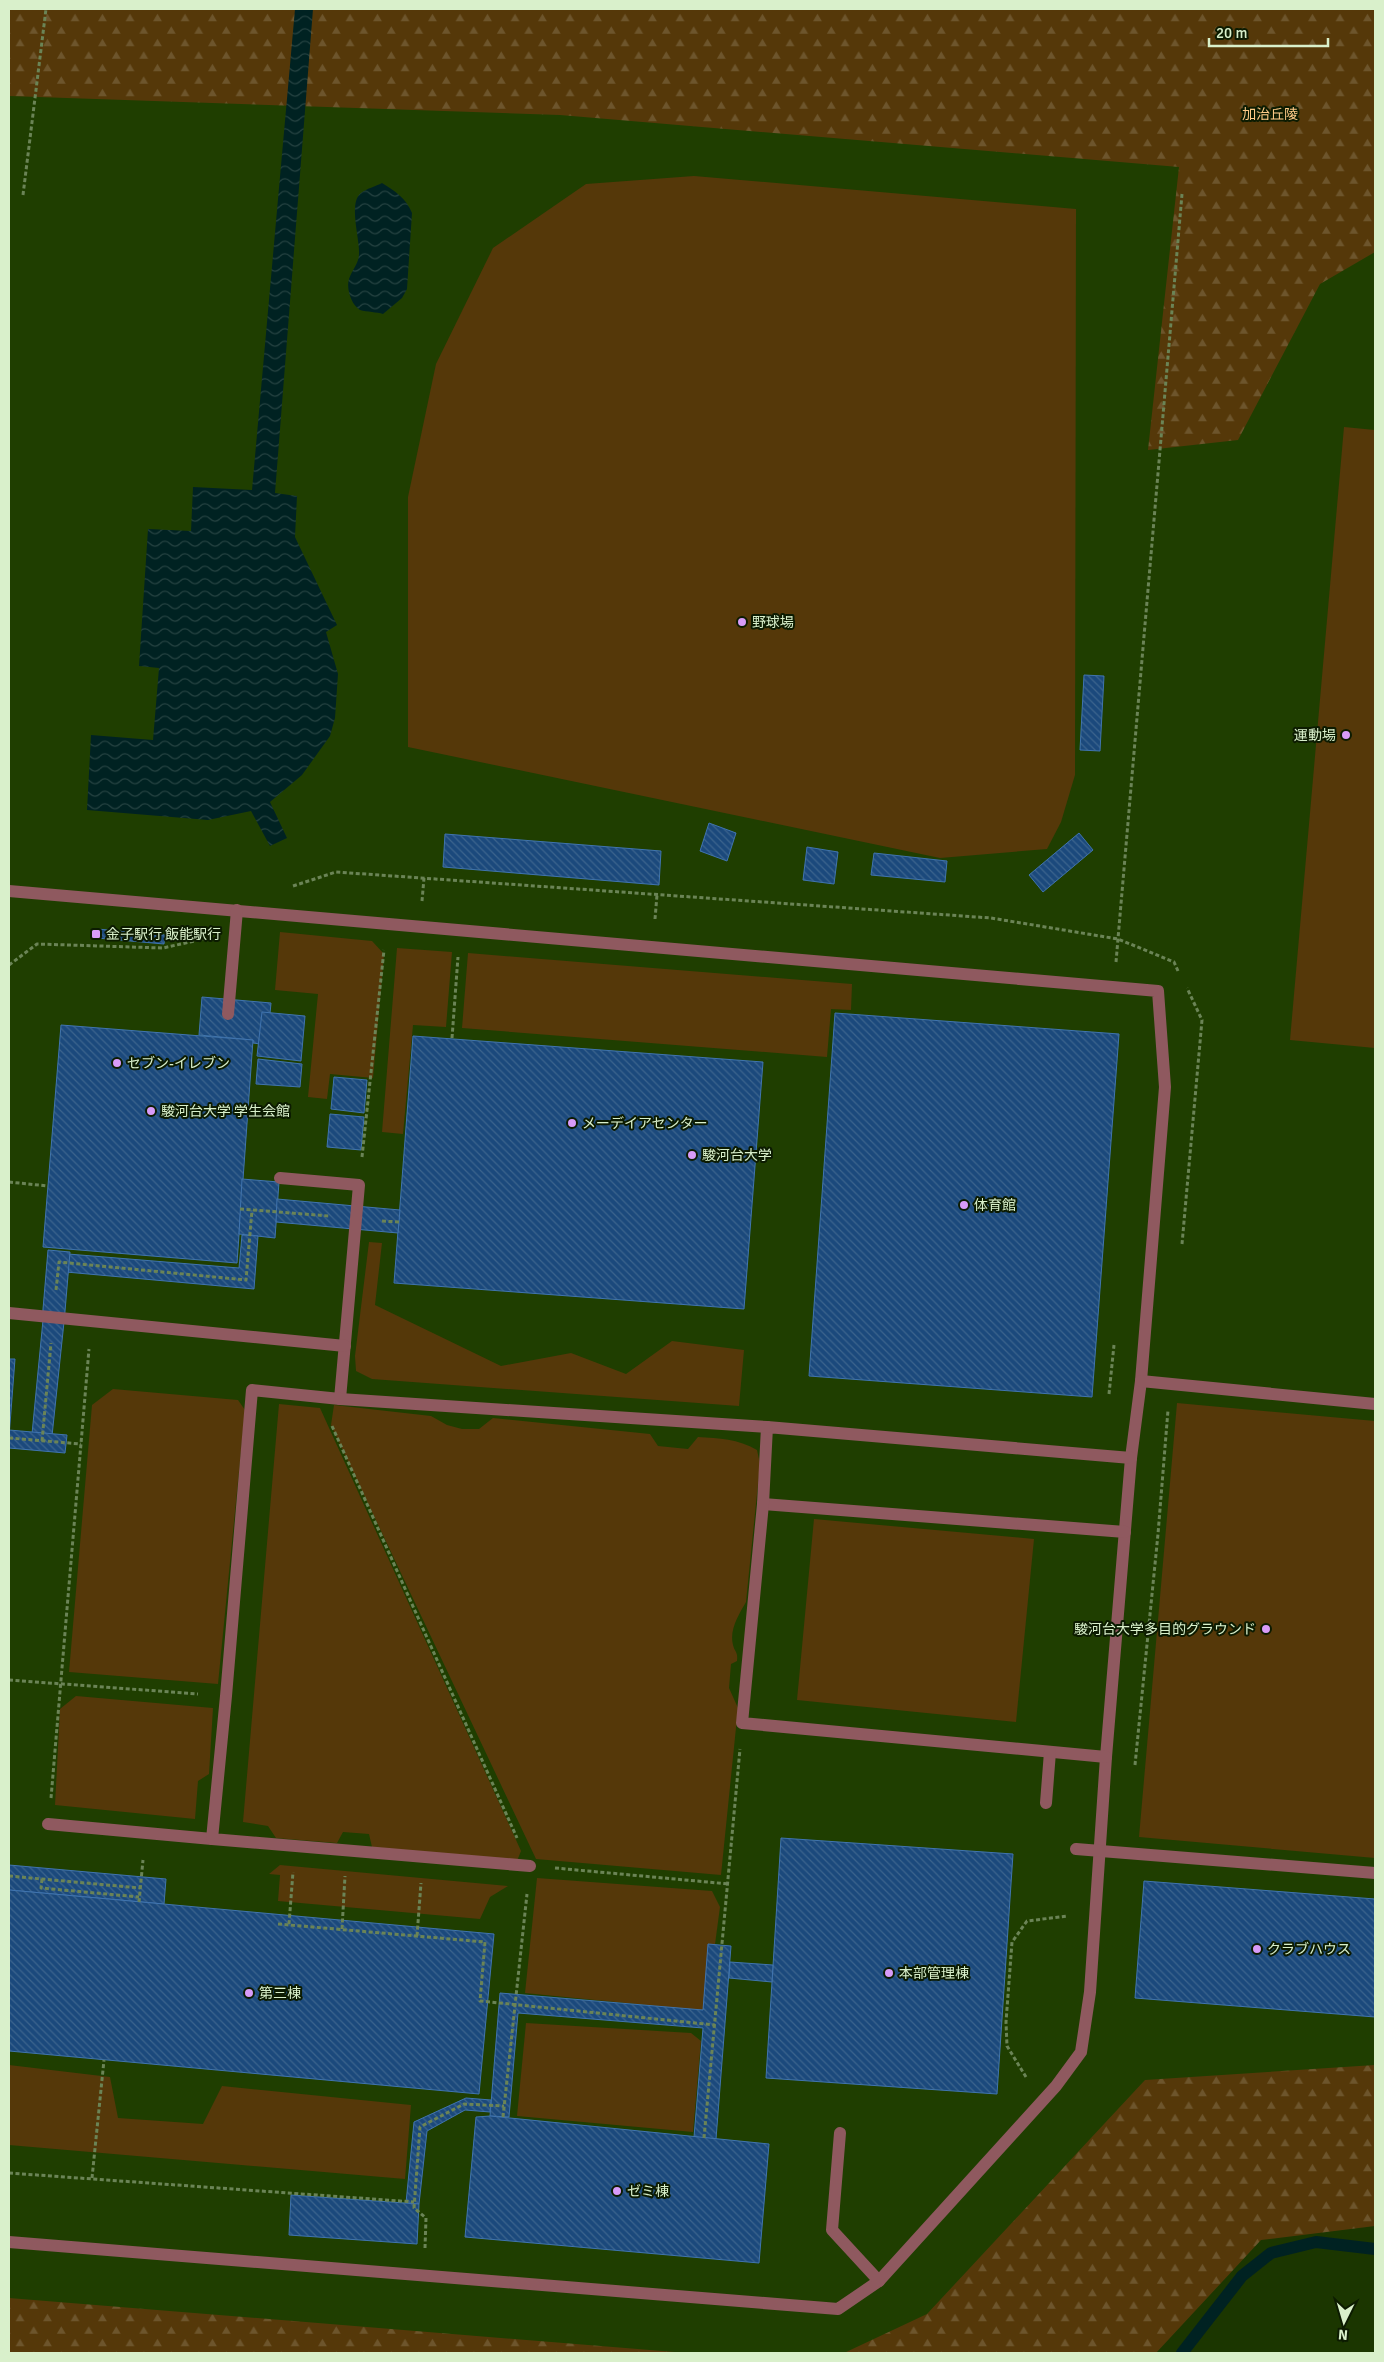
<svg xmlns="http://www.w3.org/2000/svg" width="1384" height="2362" font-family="Signika,'Noto Sans JP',sans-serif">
	<defs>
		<pattern id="forest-firs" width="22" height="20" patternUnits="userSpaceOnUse" patternTransform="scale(1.25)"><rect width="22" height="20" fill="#553809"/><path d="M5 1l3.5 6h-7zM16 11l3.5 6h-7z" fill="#6d552c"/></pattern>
		<pattern id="water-waves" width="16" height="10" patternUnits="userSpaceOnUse" patternTransform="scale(1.25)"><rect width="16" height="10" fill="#022"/><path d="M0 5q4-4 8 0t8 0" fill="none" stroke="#254241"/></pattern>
		<pattern id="building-back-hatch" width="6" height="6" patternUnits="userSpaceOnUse" patternTransform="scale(1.25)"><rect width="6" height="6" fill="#1b497c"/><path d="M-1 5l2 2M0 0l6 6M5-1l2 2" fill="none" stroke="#3c648d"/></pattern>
	</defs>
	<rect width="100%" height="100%" fill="#1b3600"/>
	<polygon fill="#1f3e00" points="9,94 1375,144 1375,2166 1259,2165 1091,2353 9,2353"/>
	<g fill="#553809">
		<polygon points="694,176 1076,209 1075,775 1061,822 1047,849 940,858 408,747 408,497 436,364 493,248 586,184"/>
		<polygon points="1344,427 1375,430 1375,1048 1290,1040"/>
		<polygon points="280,932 372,941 384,954 373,1078 330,1074 327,1099 308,1097 318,994 275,990"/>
		<polygon points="397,948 452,952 446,1027 413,1025 403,1134 382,1132"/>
		<polygon points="468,953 852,984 851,1010 831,1009 827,1057 462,1028"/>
		<polygon points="369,1242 382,1243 375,1305 501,1366 571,1353 626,1374 672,1341 744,1350 739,1406 372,1379 356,1371 355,1356"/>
		<polygon points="113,1389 238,1400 245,1410 218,1684 69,1672 92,1405"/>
		<polygon points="1177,1403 1375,1421 1375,1858 1139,1837"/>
		<polygon points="279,1404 320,1408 521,1851 517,1861 372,1847 369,1834 343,1832 337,1843 276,1838 268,1826 243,1822"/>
		<path d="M334 1405 431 1416 447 1425 462 1429H479L493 1418 650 1434 658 1446 688 1449 698 1437C719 1438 738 1439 757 1450L760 1464 746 1602C739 1614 729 1630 733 1645 735 1653 738 1651 737 1661L731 1664 729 1688 738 1708 721 1875 536 1859 331 1425Z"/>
		<polygon points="814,1519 1034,1539 1016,1722 797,1700"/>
		<polygon points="76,1696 213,1708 209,1774 198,1781 195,1819 55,1805 60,1709"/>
		<polygon points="280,1865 508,1886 490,1897 480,1919 278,1901 280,1875 269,1874"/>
		<polygon points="537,1878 712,1891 720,1907 706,2011 525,1993"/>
		<polygon points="526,2023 691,2033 701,2041 693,2132 517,2116"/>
		<polygon points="9,2065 110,2077 118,2118 203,2124 222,2086 411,2105 405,2179 9,2145"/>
	</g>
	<g fill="url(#forest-firs)">
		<polygon points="9,9 1375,9 1375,252 1320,284 1238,440 1148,450 1179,167 560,115 9,96"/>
		<polygon points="1375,2065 1375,2226 1261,2240 1156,2353 844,2353 927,2314 1145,2080"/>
		<polygon points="9,2298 687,2353 9,2353"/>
	</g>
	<g fill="url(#water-waves)">
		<polygon points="295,9 313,9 275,493 297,496 295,537 337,625 326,632 338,674 335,718 330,736 302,775 270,802 287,838 270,846 251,811 208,820 87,810 91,735 153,740 159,668 139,666 148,529 191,531 193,487 252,490"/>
		<path d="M382 183C395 191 406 198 412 213L407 289 402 298 383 314C377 312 367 312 360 310 351 305 346 288 349 279 352 270 359 263 359 254 360 239 348 203 361 193 366 189 376 186 382 183Z"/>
	</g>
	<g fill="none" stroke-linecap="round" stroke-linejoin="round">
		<polyline stroke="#022" stroke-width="12" points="1182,2353 1242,2276 1271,2253 1316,2242 1375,2249"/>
	</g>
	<g fill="url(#building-back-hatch)" stroke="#4074af">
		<polygon points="1084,675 1104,676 1100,751 1080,750"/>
		<polygon points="709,823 736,833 727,861 700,851"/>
		<polygon points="1079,833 1093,850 1043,892 1029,875"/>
		<polygon points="445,834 661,851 659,885 443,867"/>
		<polygon points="807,847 838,852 834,884 803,880"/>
		<polygon points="874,853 947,861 945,882 871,875"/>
		<polygon points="97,929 165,935 164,944 97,938"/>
		<polygon points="202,997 271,1003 267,1045 253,1043 253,1040 199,1035"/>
		<polygon points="262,1012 305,1016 301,1061 257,1056"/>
		<polygon points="835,1013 1119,1034 1092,1397 809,1376"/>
		<polygon points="61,1025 253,1040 237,1263 43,1247"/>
		<polygon points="413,1036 763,1062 744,1309 394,1283"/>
		<polygon points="258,1059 302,1064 300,1087 256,1084"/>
		<polygon points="334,1077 367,1080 364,1113 331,1109"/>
		<polygon points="330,1114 364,1117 361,1150 327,1147"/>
		<polygon points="242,1179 279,1182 275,1238 239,1234"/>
		<polygon points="277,1199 400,1210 398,1233 276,1222"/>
		<polygon points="242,1235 258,1236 254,1289 66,1272 68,1254 239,1268"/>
		<polygon points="48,1250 70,1252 64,1323 42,1321"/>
		<polygon points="43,1320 64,1322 52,1436 32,1434"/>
		<polygon points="9,1359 15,1359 9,1437"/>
		<polygon points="9,1430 67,1435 65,1453 9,1448"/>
		<polygon points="781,1838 1013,1854 997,2094 766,2078"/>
		<polygon points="9,1865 166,1879 164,1904 9,1890"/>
		<polygon points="1144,1881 1375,1899 1375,2017 1135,1998"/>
		<polygon points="9,1890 494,1934 479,2094 9,2051"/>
		<polygon points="708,1944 731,1946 716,2139 694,2137 703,2028 518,2013 509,2117 490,2116 500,1993 703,2010"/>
		<polygon points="730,1962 773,1965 772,1982 729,1978"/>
		<polygon points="466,2098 491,2100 490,2112 465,2110 427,2131 419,2204 406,2203 414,2122"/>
		<polygon points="490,2116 769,2144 759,2263 465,2237 476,2117"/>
		<polygon points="291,2195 419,2204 417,2244 289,2235"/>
	</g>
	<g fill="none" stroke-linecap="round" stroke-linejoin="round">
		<g stroke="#6b8456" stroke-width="3" stroke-dasharray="4 2.5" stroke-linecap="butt">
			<polyline points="23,195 46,9"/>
			<polyline points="293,886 336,872 991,918 1118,939 1174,962 1178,971"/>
			<polyline points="422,901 424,878"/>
			<polyline points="655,919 657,895"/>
			<polyline points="1116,962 1182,194"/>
			<polyline points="9,965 37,944 163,948 208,938"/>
			<polyline points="452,1038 458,957"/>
			<polyline points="362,1157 384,950"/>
			<polyline points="9,1182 48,1186"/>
			<polyline points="240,1209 329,1216"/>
			<polyline points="382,1221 399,1222"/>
			<polyline points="1182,1244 1202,1020 1187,988"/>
			<polyline points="56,1290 59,1262 246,1280 252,1210"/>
			<polyline points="1109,1394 1114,1345"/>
			<polyline points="332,1426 517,1838"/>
			<polyline points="9,1438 81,1444"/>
			<polyline points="42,1441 51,1343"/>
			<polyline points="9,1680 198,1694"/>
			<polyline points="1135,1765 1158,1534 1168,1410"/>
			<polyline points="51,1798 89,1349"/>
			<polyline points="555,1868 729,1884"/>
			<polyline points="9,1876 140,1888"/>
			<polyline points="42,1879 41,1888 139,1897"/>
			<polyline points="139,1902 143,1860"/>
			<polyline points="278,1924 485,1942 480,2001 715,2025"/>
			<polyline points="289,1924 293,1872"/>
			<polyline points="342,1929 345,1876"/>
			<polyline points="417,1936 421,1883"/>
			<polyline points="1026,2077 1007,2046 1006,2022 1012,1942 1027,1921 1068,1916"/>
			<polyline points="503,2117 527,1894"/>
			<polyline points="704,2138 740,1749"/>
			<polyline points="9,2173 414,2202"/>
			<polyline points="92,2178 104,2060"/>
			<polyline points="425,2248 426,2218 414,2208 420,2127 464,2104 504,2106"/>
		</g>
		<g stroke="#8f595f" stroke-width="12">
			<polyline points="9,891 1158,991 1165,1087 1141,1381 1131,1458 1106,1757 1090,1992 1081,2052 1056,2086 879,2281 838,2309 9,2242"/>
			<polyline points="228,1014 237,910"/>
			<polyline points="280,1178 359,1185 340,1399"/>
			<polyline points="9,1313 345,1346"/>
			<polyline points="1141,1381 1375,1404"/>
			<polyline points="763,1504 1125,1532"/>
			<polyline points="1106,1757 742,1723 763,1504 767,1427 1131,1458"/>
			<polyline points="1046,1803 1050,1752"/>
			<polyline points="48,1824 212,1839"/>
			<polyline points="1076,1849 1375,1873"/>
			<polyline points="530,1866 212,1839 226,1696 252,1390 340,1399 767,1427"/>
			<polyline points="840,2133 832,2230 879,2281"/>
		</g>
	</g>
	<g fill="#d89bf8" stroke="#0c1b01" stroke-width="2">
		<circle cx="742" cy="622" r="5"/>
		<circle cx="1346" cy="735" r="5"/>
		<rect x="91" y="929" width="10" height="10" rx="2.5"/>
		<circle cx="117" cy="1063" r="5"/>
		<circle cx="151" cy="1111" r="5"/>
		<circle cx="572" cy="1123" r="5"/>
		<circle cx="692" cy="1155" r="5"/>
		<circle cx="964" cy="1205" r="5"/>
		<circle cx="1266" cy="1629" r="5"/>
		<circle cx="1257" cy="1949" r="5"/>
		<circle cx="889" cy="1973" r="5"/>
		<circle cx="249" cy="1993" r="5"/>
		<circle cx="617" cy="2191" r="5"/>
	</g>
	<g text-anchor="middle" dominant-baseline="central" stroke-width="4" stroke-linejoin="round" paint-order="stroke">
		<g font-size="14" fill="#feca87" stroke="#0c1b01">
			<text x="1270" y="114">加治丘陵</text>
		</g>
		<g font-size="14" fill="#d9f0cb" stroke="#0c1b01" text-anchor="start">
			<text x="752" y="622">野球場</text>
			<text x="1336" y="735" text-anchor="end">運動場</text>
			<text x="106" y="934">金子駅行 飯能駅行</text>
			<text x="127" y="1063">セブン-イレブン</text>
			<text x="161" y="1111">駿河台大学 学生会館</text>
			<text x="582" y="1123">メーデイアセンター</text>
			<text x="702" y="1155">駿河台大学</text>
			<text x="974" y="1205">体育館</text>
			<text x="1256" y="1629" text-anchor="end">駿河台大学多目的グラウンド</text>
			<text x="1267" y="1949">クラブハウス</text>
			<text x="899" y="1973">本部管理棟</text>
			<text x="259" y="1993">第三棟</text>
			<text x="627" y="2191">ゼミ棟</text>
		</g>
	</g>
	<rect width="1384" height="2362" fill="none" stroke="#d9f0cb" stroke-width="20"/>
	<g transform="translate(1344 2322) rotate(185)" stroke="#0c1b01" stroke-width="4" paint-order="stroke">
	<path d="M0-4L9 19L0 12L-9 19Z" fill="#d9f0cb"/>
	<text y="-8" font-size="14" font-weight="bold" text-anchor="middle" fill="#d9f0cb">N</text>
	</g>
	<path d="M1209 38v8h119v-8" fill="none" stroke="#d9f0cb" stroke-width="2.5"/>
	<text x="1216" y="38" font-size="15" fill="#d9f0cb" stroke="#0c1b01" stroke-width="4" paint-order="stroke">20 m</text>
</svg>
